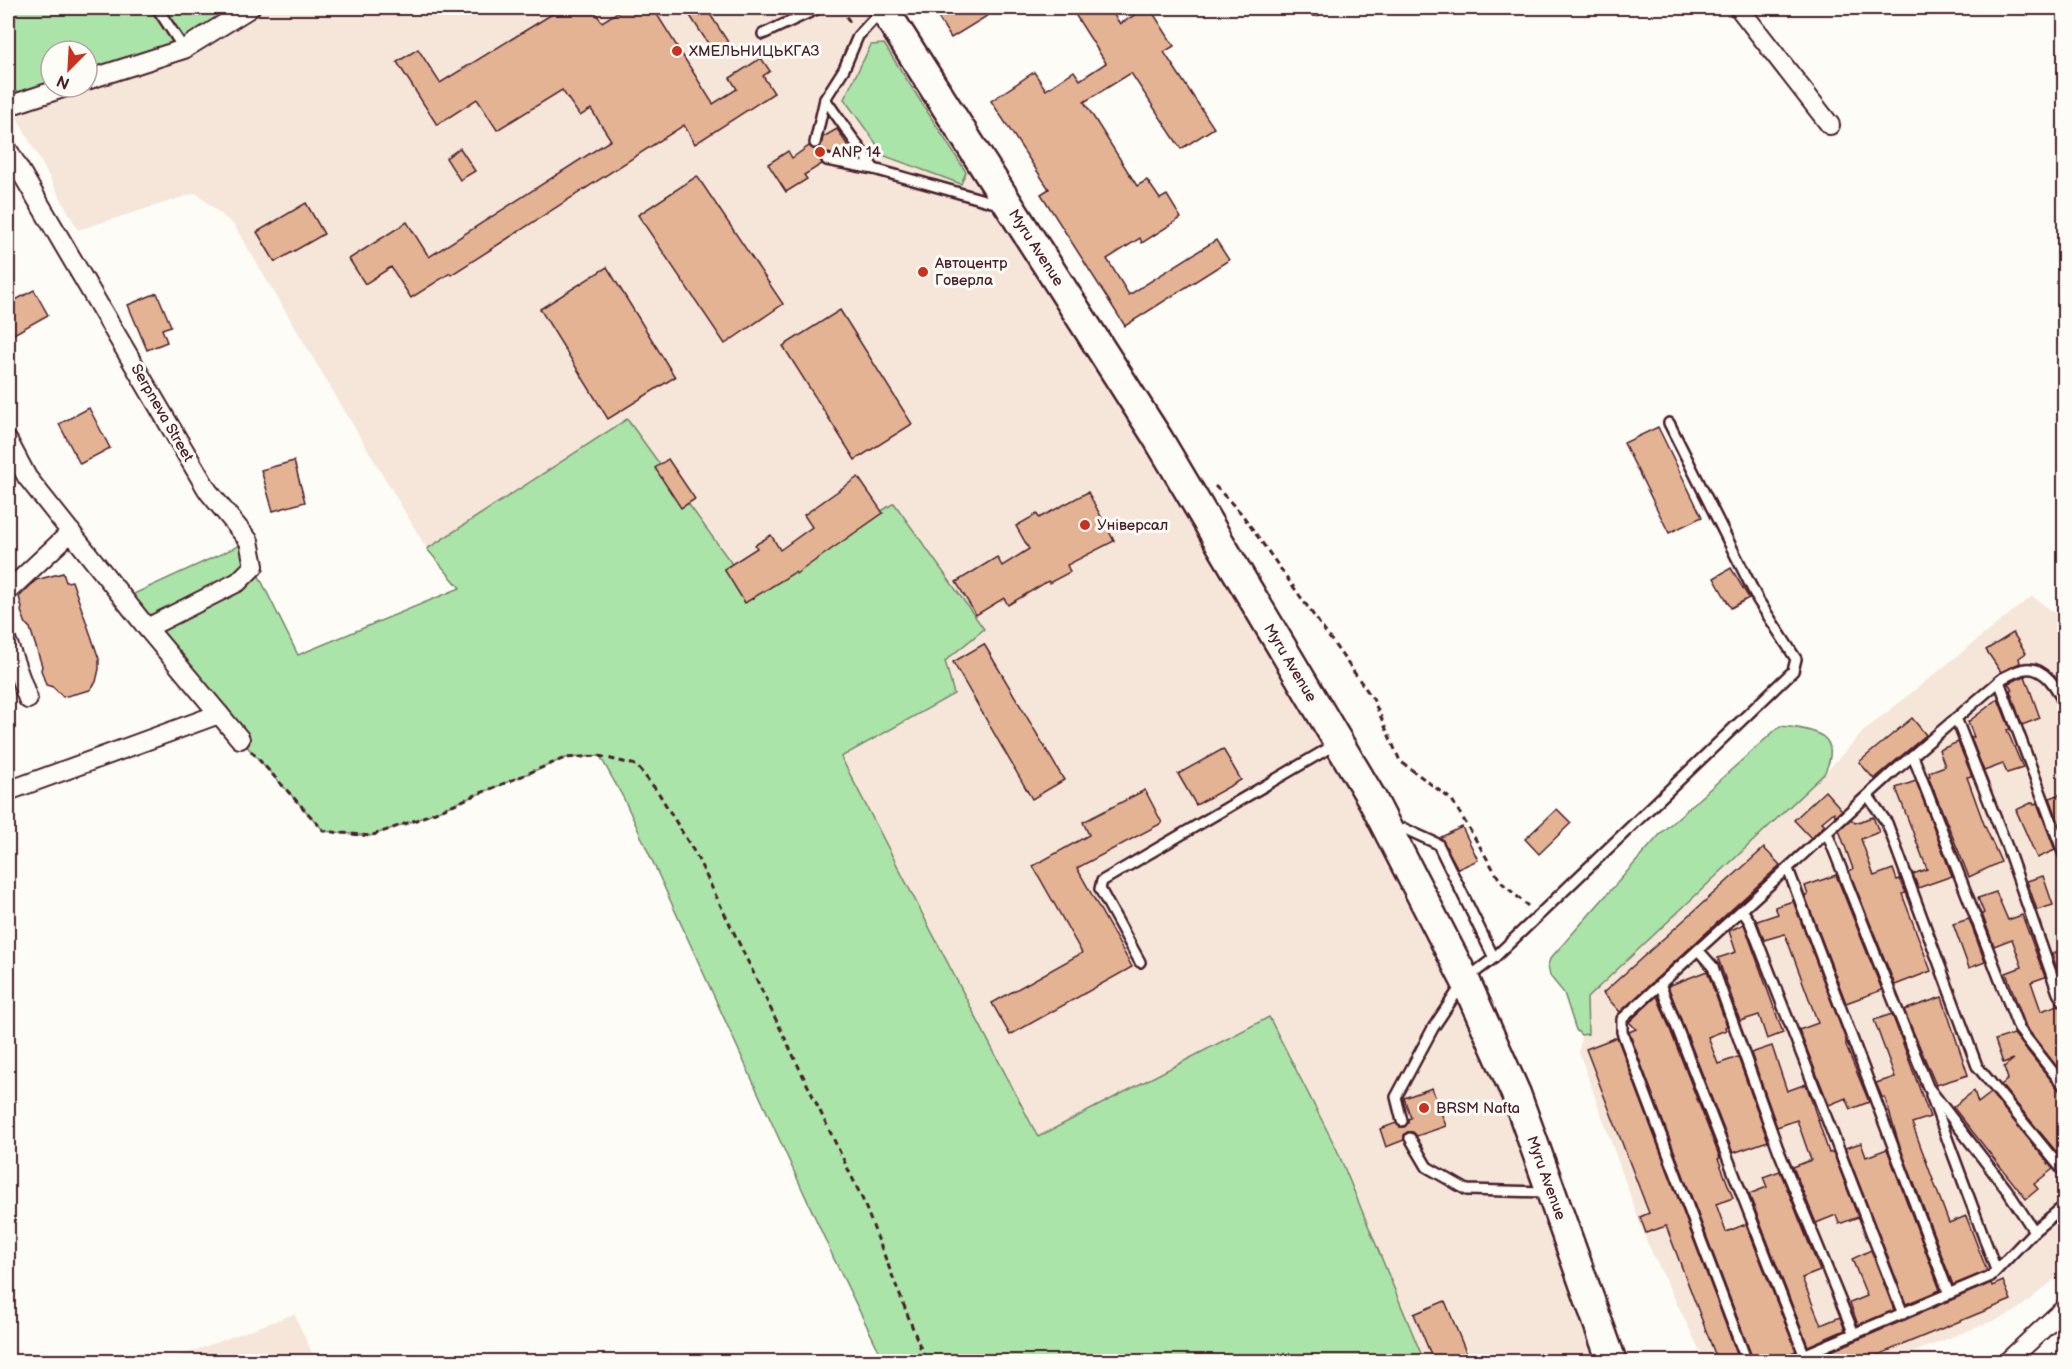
<svg xmlns="http://www.w3.org/2000/svg" width="2072" height="1369" font-family="'Balsamiq Sans',sans-serif">
	<rect width="100%" height="100%" fill="#fdfcf7"/>
	<filter id="ink" filterUnits="userSpaceOnUse"><feTurbulence type="fractalNoise" baseFrequency=".0167" numOctaves="2"/><feDisplacementMap in="SourceGraphic" scale="12" xChannelSelector="R" yChannelSelector="G"/><feConvolveMatrix kernelMatrix="1 2 1 2 8 2 1 2 1" color-interpolation-filters="sRGB"/></filter>
	<g filter="url(#ink)">
		<g fill="#f5e6d9">
			<polygon points="235,8 873,8 1149,442 1364,804 1508,1097 1603,1361 1424,1361 1337,1150 1269,1017 1038,1137 841,757 954,694 894,503 753,593 627,419 427,549 234,225 196,193 78,230 8,101 51,87 87,87"/>
			<polygon points="2032,596 2064,620 2064,1272 2013,1313 1891,1361 1705,1361 1646,1240 1579,1052 1581,1035 1588,1033 1587,998 1824,774 1865,730"/>
			<polygon points="294,1314 316,1361 166,1361"/>
		</g>
		<g fill="#aae4a9" stroke="#7a826a" stroke-width="1.5">
			<polygon points="8,8 235,8 181,42 87,72 87,51 51,51 51,84 8,98"/>
			<polygon points="884,44 966,172 961,184 885,156 844,99 871,45"/>
			<polygon points="627,419 753,593 894,503 984,629 945,661 954,694 841,757 1038,1137 1269,1017 1337,1150 1424,1361 884,1361 834,1259 624,799 600,756 565,758 416,820 370,836 324,831 240,739 125,598 249,541 254,566 298,655 460,588 427,549"/>
			<path d="M1780 726C1814 729 1844 734 1824 774L1587 998 1588 1034 1581 1035 1576 1030 1564 993 1550 976 1548 965 1550 959 1663 831Z"/>
		</g>
		<g fill="#e3b394" stroke="#4a1f2b" stroke-width="1.5">
			<polygon points="562,8 592,8 602,22 624,8 653,8 713,104 737,89 730,78 761,58 770,71 763,76 774,93 695,144 684,125 451,275 450,273 411,298 391,267 365,284 349,259 407,222 429,257 611,140 591,109 580,116 562,90 497,130 477,99 437,125 397,62 418,49 440,83"/>
			<polygon points="685,8 706,8 728,42 713,51"/>
			<polygon points="932,8 1000,8 951,38"/>
			<polygon points="1071,8 1109,8 1120,24 1146,8 1150,8 1174,46 1164,52 1214,128 1181,149 1131,73 1084,102 1137,186 1147,180 1160,199 1167,195 1181,218 1142,243 1140,238 1107,259 1129,295 1216,240 1229,260 1125,326 1041,194 1049,189 991,101 1034,72 1046,90 1074,71 1080,80 1106,63"/>
			<polygon points="837,129 848,146 835,155 828,153 822,155 820,159 822,164 804,175 807,179 786,192 768,164 788,151 792,158 809,146 813,149 818,149 821,145 823,137"/>
			<polygon points="460,148 475,171 460,180 446,158"/>
			<polygon points="697,176 783,304 725,344 638,215"/>
			<polygon points="306,203 324,234 275,262 257,232"/>
			<polygon points="607,267 675,377 608,419 540,309"/>
			<polygon points="34,290 48,315 12,335 8,328 8,304"/>
			<polygon points="157,293 171,326 162,329 167,342 147,350 128,305"/>
			<polygon points="840,310 912,424 855,460 783,346"/>
			<polygon points="89,408 110,448 80,464 59,424"/>
			<polygon points="1658,427 1702,517 1669,533 1624,443"/>
			<polygon points="668,459 695,499 681,508 655,468"/>
			<polygon points="294,461 305,502 273,511 261,470"/>
			<polygon points="858,477 883,513 796,574 795,572 745,603 724,569 757,548 755,545 771,535 780,550 812,527 804,515"/>
			<polygon points="1088,492 1114,541 1067,565 1070,572 1049,583 1048,581 1008,605 1004,598 976,615 956,582 997,557 1002,566 1029,549 1016,526 1037,514 1039,518"/>
			<polygon points="1731,568 1749,598 1731,608 1714,578"/>
			<polygon points="63,573 66,582 72,581 99,659 99,669 96,682 90,690 63,697 53,687 46,685 41,670 42,666 30,628 26,624 21,611 22,608 19,597 36,580"/>
			<polygon points="2013,633 2026,653 2019,658 2020,663 2001,672 1986,650"/>
			<polygon points="984,644 1064,780 1032,799 953,662"/>
			<polygon points="2025,676 2040,718 2022,725 2010,690 2012,689 2008,683"/>
			<polygon points="1998,699 2010,729 2007,730 2023,768 2007,773 2003,764 1984,771 1971,738 1974,737 1968,722"/>
			<polygon points="1912,718 1926,735 1874,779 1859,762"/>
			<polygon points="1958,742 1972,776 1967,777 1984,824 2001,862 1969,877 1928,776 1930,776 1929,772 1945,766 1939,750"/>
			<polygon points="1223,749 1241,780 1196,805 1178,774"/>
			<polygon points="1916,781 1952,876 1918,888 1913,874 1927,869 1896,788"/>
			<polygon points="1145,790 1162,823 1077,868 1132,967 1010,1035 992,1003 1082,953 1033,866 1089,835 1083,822"/>
			<polygon points="1825,791 1842,810 1835,816 1834,812 1822,822 1825,825 1811,838 1794,820"/>
			<polygon points="2064,793 2064,837 2050,798"/>
			<polygon points="2033,802 2034,804 2037,803 2055,850 2037,858 2016,810"/>
			<polygon points="1557,809 1571,823 1539,854 1525,839"/>
			<polygon points="1873,817 1879,832 1861,839 1874,876 1893,869 1897,880 1900,879 1906,893 1902,894 1931,971 1895,985 1849,871 1853,869 1839,830 1851,819 1855,823"/>
			<polygon points="1462,827 1478,860 1458,869 1441,837"/>
			<polygon points="1764,848 1780,865 1620,1012 1603,993"/>
			<polygon points="1836,875 1882,990 1846,1003 1805,896 1808,895 1805,886"/>
			<polygon points="2043,876 2053,905 2037,910 2027,881"/>
			<polygon points="1996,892 2008,920 2022,915 2045,977 2031,982 2041,1011 2058,1005 2064,1009 2064,1076 2026,1027 2006,973 2022,967 2012,939 1994,946 1982,914 1984,913 1978,898"/>
			<polygon points="1793,901 1846,1040 1846,1046 1869,1102 1851,1109 1846,1098 1829,1105 1799,1030 1818,1023 1785,934 1764,940 1757,921 1778,914 1775,907"/>
			<polygon points="1969,919 1985,962 1969,968 1953,924"/>
			<polygon points="1744,924 1783,1033 1767,1039 1759,1015 1740,1021 1718,958 1736,952 1729,931"/>
			<polygon points="2064,949 2064,969 2058,972 2052,954"/>
			<polygon points="1707,971 1727,1026 1725,1027 1726,1030 1708,1037 1718,1064 1738,1057 1768,1141 1733,1153 1668,986"/>
			<polygon points="1657,996 1720,1158 1718,1159 1719,1161 1733,1198 1716,1204 1726,1232 1746,1224 1796,1351 1784,1356 1780,1362 1754,1362 1629,1032 1636,1029 1629,1022"/>
			<polygon points="1942,997 1968,1075 1936,1085 1904,1010"/>
			<polygon points="1892,1014 1930,1117 1912,1123 1936,1188 1949,1223 1966,1216 1987,1271 1953,1285 1899,1144 1885,1098 1882,1097 1876,1083 1895,1077 1874,1020"/>
			<polygon points="2014,1034 2059,1090 2064,1093 2064,1161 2001,1085 2008,1079 2004,1067 2014,1059 2003,1063 1995,1040"/>
			<polygon points="1617,1037 1740,1362 1718,1362 1666,1226 1646,1233 1640,1217 1649,1213 1586,1049"/>
			<polygon points="1772,1046 1787,1091 1806,1084 1829,1153 1833,1152 1858,1217 1839,1224 1836,1215 1816,1223 1793,1167 1811,1160 1797,1120 1777,1127 1751,1053"/>
			<polygon points="1432,1088 1446,1126 1417,1136 1413,1132 1407,1132 1404,1135 1404,1140 1386,1147 1380,1129 1396,1123 1400,1127 1404,1127 1408,1123 1408,1119 1411,1118 1404,1098"/>
			<polygon points="1974,1091 1978,1103 1991,1093 2053,1169 2034,1184 2038,1189 2026,1199 1953,1107"/>
			<polygon points="1861,1143 1866,1157 1887,1149 1940,1290 1906,1304 1845,1148"/>
			<polygon points="1780,1171 1820,1271 1802,1278 1821,1325 1840,1317 1845,1330 1808,1346 1749,1194 1767,1187 1763,1177"/>
			<polygon points="1871,1250 1894,1310 1858,1325 1850,1303 1867,1296 1852,1259"/>
			<polygon points="2003,1281 2011,1300 1861,1362 1806,1362 1991,1283 1992,1286"/>
			<polygon points="1445,1301 1470,1362 1434,1362 1414,1314"/>
		</g>
		<g fill="none" stroke-linecap="round" stroke-linejoin="round">
			<defs>
				<g id="service">
					<polyline points="157,8 184,49"/>
					<polyline points="1314,8 1315,10"/>
					<polyline points="763,34 819,8"/>
					<polyline points="825,99 874,169"/>
					<polyline points="815,143 825,99 844,69 858,36 882,10"/>
					<polyline points="827,160 874,169 1002,205"/>
					<polyline points="1999,681 2064,855"/>
					<polyline points="1956,718 2007,847 2058,993 2064,1002"/>
					<polyline points="1913,756 2019,1029 2064,1086"/>
					<polyline points="1868,796 1887,823 1977,1066 2064,1172"/>
					<polyline points="1827,833 1928,1087 2007,1190 2034,1231"/>
					<polyline points="1395,834 1405,829 1438,844 1494,958"/>
					<polyline points="1788,869 1949,1294"/>
					<polyline points="1742,910 1750,922 1903,1314"/>
					<polyline points="1698,950 1713,967 1778,1149 1854,1334"/>
					<polyline points="1140,962 1100,889 1102,881 1336,744"/>
					<polyline points="1660,984 1804,1354"/>
					<polyline points="1931,1095 1996,1270"/>
					<polyline points="1402,1121 1396,1097 1433,1028 1465,980 1494,958 1793,671 1796,659 1758,600 1669,423"/>
					<polyline points="1410,1138 1427,1167 1467,1190 1547,1192"/>
					<path d="M1747 1362 1622 1032V1019L1891 774 2003 678C2010 675 2017 670 2025 669 2045 666 2058 689 2064 705"/>
					<polyline points="1787,1362 1991,1276 2034,1231 2064,1206"/>
				</g>
				<g id="minor">
					<polyline points="1739,8 1830,125"/>
					<polyline points="87,80 184,49 250,8"/>
					<polyline points="8,106 66,87"/>
					<polyline points="8,150 208,491 249,541 254,566 238,582 147,628"/>
					<polyline points="8,441 27,477 147,628 240,739"/>
					<polyline points="8,591 71,532"/>
					<polyline points="8,644 28,699"/>
					<polyline points="8,791 219,714"/>
					<polyline points="2007,1362 2064,1309"/>
				</g>
				<polyline id="primary" points="883,8 1157,437 1372,799 1465,980 1516,1094 1612,1362"/>
			</defs>
			<use href="#service" stroke="#4a1f2b" stroke-width="14"/>
			<use href="#minor" stroke="#4a1f2b" stroke-width="22"/>
			<use href="#primary" stroke="#4a1f2b" stroke-width="33"/>
			<g stroke="#4a1f2b" stroke-width="3" stroke-dasharray="6 4.5" stroke-linecap="butt">
				<polyline points="841,8 851,24"/>
				<polyline points="1215,486 1241,513 1373,699 1400,761 1452,800 1501,882 1528,906"/>
				<polyline points="251,751 324,831 370,836 416,820 565,758 599,756 636,765 658,792 696,855 738,941 862,1198 926,1362"/>
			</g>
			<use href="#service" stroke="#fdfcf7" stroke-width="9"/>
			<use href="#minor" stroke="#fdfcf7" stroke-width="18"/>
			<use href="#primary" stroke="#fdfcf7" stroke-width="28"/>
		</g>
	</g>
	<g fill="#c8321e" stroke="#fdfcf7" stroke-width="2">
		<circle cx="677" cy="51" r="6"/>
		<circle cx="820" cy="152" r="6"/>
		<circle cx="923" cy="272" r="6"/>
		<circle cx="1085" cy="525" r="6"/>
		<circle cx="1424" cy="1108" r="6"/>
	</g>
	<g text-anchor="middle" dominant-baseline="central" stroke-width="6" stroke-linejoin="round" paint-order="stroke">
		<g font-size="15" fill="#4a1f2b" stroke="#fdfcf7" text-anchor="start">
			<text x="689" y="51">ХМЕЛЬНИЦЬКГАЗ</text>
			<text x="832" y="152">ANP 14</text>
			<text x="935" y="263">Автоцентр<tspan x="935" dy="17">Говерла</tspan></text>
			<text x="1097" y="525">Універсал</text>
			<text x="1436" y="1108">BRSM Nafta</text>
		</g>
		<g font-size="15" fill="#4a1f2b" stroke="#fdfcf7">
			<text transform="translate(1036 248) rotate(57)">Myru Avenue</text>
			<text transform="translate(162 413) rotate(60)">Serpneva Street</text>
			<text transform="translate(1290 663) rotate(59)">Myru Avenue</text>
			<text transform="translate(1546 1178) rotate(70)">Myru Avenue</text>
		</g>
	</g>
	<rect width="2072" height="1369" fill="none" stroke="#fdfcf7" stroke-width="30"/>
	<rect x="15" y="15" width="2042" height="1339" fill="none" stroke="#4a1f2b" stroke-width="2" filter="url(#ink)"/>
	<g transform="translate(69 69) rotate(204)"><circle r="28" fill="#fdfcf7" stroke="#b5a4a5" stroke-width="1.5"/>
	<path d="M0-4.5L10 22L0 15L-10 22Z" fill="#c8321e"/>
	<text y="-9" font-size="16" font-weight="bold" text-anchor="middle" fill="#4a1f2b">N</text>
	</g>
</svg>
